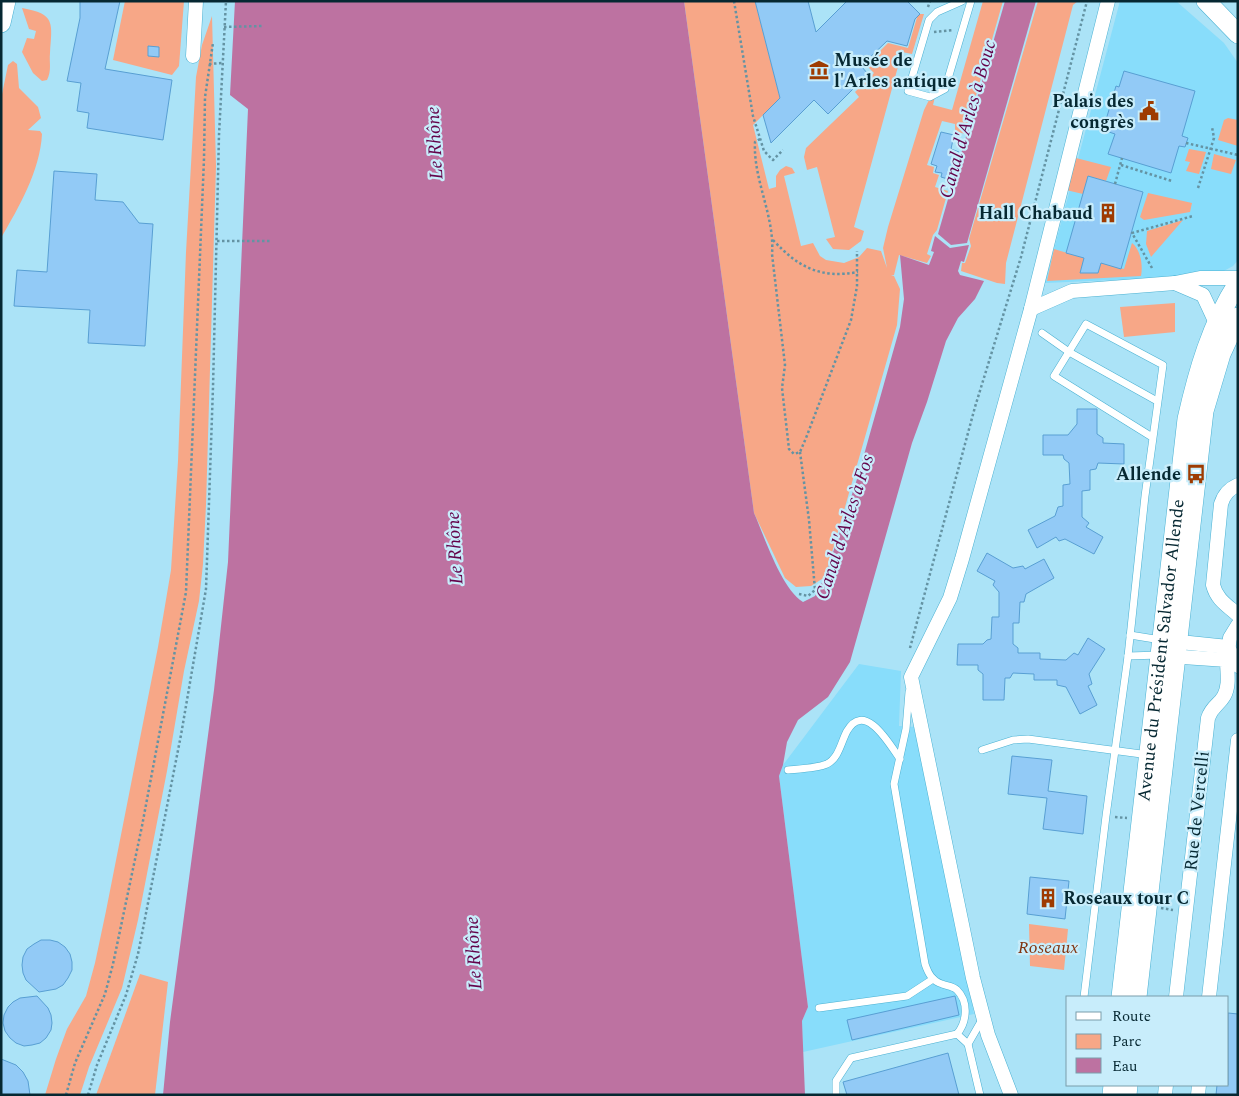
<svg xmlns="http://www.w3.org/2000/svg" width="1239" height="1096" font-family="Spectral,serif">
	<rect width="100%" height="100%" fill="#abe3f7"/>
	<g fill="#88ddfb">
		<polygon points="1120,1 1176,1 1224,43 1238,63 1238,260 1233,266 1222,272 1138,279 1045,283"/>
		<polygon points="859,664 901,671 899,726 917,727 974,1014 803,1052 802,1021 808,1007 779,776 783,765"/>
	</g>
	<g fill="#f7a787">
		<polygon points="125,1 184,1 179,66 172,75 113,60"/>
		<polygon points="684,1 755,1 780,98 753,125 769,189 776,187 776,176 780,170 786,166 792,168 795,173 784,176 801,246 813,243 820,256 826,260 844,263 859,257 867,248 881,251 887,268 883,248 888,227 924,110 935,88 936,93 933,105 952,110 983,1 1003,1 965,134 955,131 955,124 942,121 927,165 934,167 933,173 939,175 935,187 948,191 937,230 933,235 927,254 931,256 927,263 899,255 894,275 891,275 894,276 900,289 897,325 825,577 811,586 796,587 785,578 754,513"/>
		<polygon points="1038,1 1078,1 1073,5 1006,263 1005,284 997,283 961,271 962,263 965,263 971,246 969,239"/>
		<path d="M22 8C56 14 52 23 50 53 49 63 52 70 47 80L42 81 33 73 22 52 27 38 34 39 36 31 29 29Z"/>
		<polygon points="918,14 924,14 912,54 902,52 854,227 864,231 861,241 849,250 833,249 826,239 835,237 817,167 807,170 804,157 806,148 859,97 855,92 874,73 866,65 888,43 908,48"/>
		<polygon points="212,16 216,166 206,505 203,564 199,601 184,671 167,771 138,920 122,988 89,1067 80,1095 45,1095 56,1059 67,1029 86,996 95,963 106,911 158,647 171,570 178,461 186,252 196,77 202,45"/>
		<path d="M13 61 17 64 19 88 38 107 41 118 28 130 40 131 42 134C40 171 19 207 1 238V99L8 65Z"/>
		<polygon points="1228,118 1238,120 1238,146 1218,140 1224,120"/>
		<polygon points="1189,149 1206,152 1199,174 1186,171 1190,162 1185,161"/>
		<polygon points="1214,154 1236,160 1231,174 1211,169"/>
		<polygon points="1076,158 1111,167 1106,181 1088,176 1083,194 1066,190"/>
		<polygon points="1148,193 1192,203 1190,212 1144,220 1140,217"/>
		<polygon points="1183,220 1151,257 1146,244 1147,231"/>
		<path d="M1132 243C1141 250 1143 266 1141 276L1047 281 1054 249 1084 258 1080 273H1098L1101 263 1124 269Z"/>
		<polygon points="1175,303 1175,332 1124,337 1120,307"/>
		<polygon points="1029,924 1068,929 1064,970 1030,966"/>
		<polygon points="140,974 168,982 155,1095 96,1095"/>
	</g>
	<g fill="#bd72a1">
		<path d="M235 1H684L754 513C765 538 781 588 803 602L815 596 825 577 858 476 900 327 904 299 900 255 929 265 934 252 931 251 935 236 950 248 969 245 964 262 961 261 958 271 960 275 984 281 975 299 958 318 946 341 927 402 912 443 850 662 828 697 798 720 787 742 783 765 779 776 808 1007 802 1021 805 1095H163L170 1022 214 690 228 562 248 109 230 95Z"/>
		<polygon points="1005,1 1036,1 967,243 951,245 938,234"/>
	</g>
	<g fill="#92caf6" stroke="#589fd3">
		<polygon points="80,1 120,1 105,69 172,80 163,140 87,128 89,113 77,111 81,83 67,81 80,18"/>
		<polygon points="755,1 808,1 816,32 847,1 907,1 920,14 915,19 907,46 887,41 861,66 868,74 828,114 814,100 771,143 763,115 780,98"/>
		<polygon points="148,46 159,47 159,57 148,56"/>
		<polygon points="1124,71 1195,91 1182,136 1188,138 1185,147 1179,146 1171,173 1108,154 1115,134 1103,130 1116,86 1119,87"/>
		<polygon points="941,132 954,135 951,149 959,152 951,180 941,177 942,173 935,172 937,166 931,164"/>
		<polygon points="54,171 97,174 95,200 123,202 139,223 153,224 145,346 88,343 90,310 14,306 17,270 47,272"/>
		<polygon points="1088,176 1143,192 1121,269 1101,263 1098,273 1080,273 1084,258 1066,253"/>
		<polygon points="1077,409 1097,409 1097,434 1103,438 1103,443 1124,444 1124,464 1098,463 1096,469 1090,470 1090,490 1082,491 1082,517 1089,523 1086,527 1103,537 1094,554 1065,539 1059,541 1056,537 1037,548 1028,530 1055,516 1058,507 1063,506 1063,485 1070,484 1069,463 1064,459 1063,455 1043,455 1043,435 1068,435 1077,424"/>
		<polygon points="987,553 1013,568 1023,566 1025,569 1044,559 1054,578 1026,594 1024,602 1020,602 1019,623 1013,623 1013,644 1018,648 1018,653 1040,653 1040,659 1066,660 1074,653 1078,655 1088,638 1105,649 1089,674 1092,684 1088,686 1097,705 1080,714 1066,687 1057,685 1057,680 1034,680 1034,674 1013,673 1010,678 1005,678 1004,700 983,700 983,674 978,670 978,665 957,665 958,644 983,644 987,640 991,639 992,617 999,617 999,592 993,585 995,581 977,571"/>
		<polygon points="1012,756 1052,760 1048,791 1087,796 1083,834 1043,829 1047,798 1008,794"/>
		<polygon points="1030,877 1069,881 1065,919 1027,914"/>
		<polygon points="41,940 50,940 58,942 65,947 70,954 72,962 72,970 68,978 63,985 56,989 39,992 26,980 23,973 22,965 23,957 27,949 34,944"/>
		<polygon points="37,996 48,1008 51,1015 52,1023 51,1030 46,1038 40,1043 32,1045 24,1046 16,1043 10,1038 5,1031 3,1023 4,1015 8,1007 13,1002 20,998"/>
		<polygon points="955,996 959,1015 852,1040 847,1020"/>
		<polygon points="1228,1013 1238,1014 1238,1095 1216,1095 1217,1085 1228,1085"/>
		<polygon points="948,1053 959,1095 847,1095 843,1082"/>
		<polygon points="1,1059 16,1065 23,1072 28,1081 30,1095 1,1095"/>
	</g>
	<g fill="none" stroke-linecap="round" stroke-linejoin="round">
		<defs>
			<g id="lane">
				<polyline points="962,1 937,12 929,20 908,91 930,97 945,89 971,1"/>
				<polyline points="1042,333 1069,352 1157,401"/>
				<polyline points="1130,635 1161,640"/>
				<polyline points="1128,656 1160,655"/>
				<path d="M909 692 906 729 894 784 925 964C928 973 932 981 942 984 947 986 953 986 957 990 969 1002 967 1022 957 1034"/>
				<polyline points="982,750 1013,740 1028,739 1149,755"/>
				<path d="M788 770C798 769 818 768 827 764 839 758 841 742 847 731 865 700 890 745 900 759"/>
				<polyline points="1084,997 1106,816 1128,656 1145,496 1163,365 1086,324 1054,376 1152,437"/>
				<polyline points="819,1008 907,996 933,979"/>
				<polyline points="968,1044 983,1018"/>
				<polyline points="836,1095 836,1081 851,1058 957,1034 968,1044 980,1095"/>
			</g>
			<g id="street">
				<polyline points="193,56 196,1"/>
				<polyline points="1031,309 1072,291 1175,283"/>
				<polyline points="1216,323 1203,295 1175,283 1200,278 1238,278"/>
				<path d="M1238 485C1229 489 1224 494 1221 504L1213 585C1217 600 1227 605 1238 615"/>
				<polyline points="1170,641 1228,647 1238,666"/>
				<path d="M1168 656 1227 660C1227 672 1230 685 1224 696 1219 705 1212 706 1208 718L1176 997"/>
				<polyline points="1227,657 1230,638 1238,625"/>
				<polyline points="1209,997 1238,740"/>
				<polyline points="1011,1095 988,1035 973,978 911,677 950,598 962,559 1031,309 1108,1"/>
				<polyline points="1165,1095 1166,1085"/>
				<polyline points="1198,1095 1199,1085"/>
			</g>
			<g id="secondary">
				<polyline points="1206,1 1238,34"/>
				<polyline points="1,23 6,1"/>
				<path id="s1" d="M1121 997 1187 419C1198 371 1211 325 1238 283"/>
				<polyline points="1137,997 1204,411 1221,354 1238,317"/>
				<polyline points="1112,1095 1113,1085"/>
				<polyline points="1127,1095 1128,1085"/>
			</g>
		</defs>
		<use href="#lane" stroke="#4ab1d2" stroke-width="8"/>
		<use href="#street" stroke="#4ab1d2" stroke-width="15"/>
		<use href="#secondary" stroke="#4ab1d2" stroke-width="20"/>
		<g stroke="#6493a3" stroke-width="2.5" stroke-dasharray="2.5 2.5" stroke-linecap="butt">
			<polyline points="734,1 753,116 764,151 773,160 783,150"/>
			<polyline points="928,7 930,1"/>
			<polyline points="224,27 263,26"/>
			<polyline points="934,32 953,30"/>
			<polyline points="209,64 222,63"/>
			<path d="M760 139 755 142C753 180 775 216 772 254L785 365 782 388 789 449 794 454 800 452 806 438 851 320 857 286V251"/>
			<polyline points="1186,143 1238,155"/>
			<polyline points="1121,165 1172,181"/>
			<polyline points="1115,184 1122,158"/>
			<polyline points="1198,188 1214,138 1212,127"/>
			<path d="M773 240C798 267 820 279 858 272"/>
			<polyline points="217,241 270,241"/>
			<polyline points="1152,268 1132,233 1193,216"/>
			<polyline points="799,594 808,596 815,590 809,520 800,452"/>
			<polyline points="910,648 975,407 1021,257 1087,1"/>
			<polyline points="1115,817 1127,818"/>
			<polyline points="1105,902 1117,903"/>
			<polyline points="1161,908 1173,910"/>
			<polyline points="66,1095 75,1063 105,994 113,964 142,826 186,592 204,159 205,97 213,43"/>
			<polyline points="88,1095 97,1065 126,995 138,954 181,735 206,589 213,387 219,135 226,1"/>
		</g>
		<use href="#lane" stroke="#fff" stroke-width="7"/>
		<use href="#street" stroke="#fff" stroke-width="14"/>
		<use href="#secondary" stroke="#fff" stroke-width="19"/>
	</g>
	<defs>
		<symbol id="museum-bare" viewBox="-9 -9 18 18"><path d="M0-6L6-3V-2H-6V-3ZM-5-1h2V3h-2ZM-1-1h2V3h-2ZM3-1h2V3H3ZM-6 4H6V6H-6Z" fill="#9e3b01" stroke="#c8edfb" stroke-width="2.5" paint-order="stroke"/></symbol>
		<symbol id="civic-bare" viewBox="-9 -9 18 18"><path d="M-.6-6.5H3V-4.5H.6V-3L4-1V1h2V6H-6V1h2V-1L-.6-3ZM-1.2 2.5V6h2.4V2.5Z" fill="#9e3b01" stroke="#c8edfb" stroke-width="2.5" paint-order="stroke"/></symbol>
		<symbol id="building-bare" viewBox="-9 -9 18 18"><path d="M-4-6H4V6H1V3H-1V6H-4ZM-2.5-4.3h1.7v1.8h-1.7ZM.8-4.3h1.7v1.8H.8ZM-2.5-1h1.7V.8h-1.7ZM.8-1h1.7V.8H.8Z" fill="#9e3b01" stroke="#c8edfb" stroke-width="2.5" paint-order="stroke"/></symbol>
		<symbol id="bus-bare" viewBox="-9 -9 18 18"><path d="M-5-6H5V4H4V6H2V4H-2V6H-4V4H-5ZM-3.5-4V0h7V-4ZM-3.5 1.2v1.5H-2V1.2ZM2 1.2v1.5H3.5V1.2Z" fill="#9e3b01" stroke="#c8edfb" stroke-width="2.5" paint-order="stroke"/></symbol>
	</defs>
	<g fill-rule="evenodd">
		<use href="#museum-bare" x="805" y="56" width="28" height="28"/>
		<use href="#civic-bare" x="1135" y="97" width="28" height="28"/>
		<use href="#building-bare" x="1094" y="199" width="28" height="28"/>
		<use href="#bus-bare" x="1182" y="460" width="28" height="28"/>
		<use href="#building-bare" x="1034" y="884" width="28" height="28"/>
	</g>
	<g text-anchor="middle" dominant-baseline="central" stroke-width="4.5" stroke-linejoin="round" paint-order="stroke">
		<g font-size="18" font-weight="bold" fill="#062832" stroke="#c8edfb" text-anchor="end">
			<text x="834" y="60" text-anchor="start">Musée de<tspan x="834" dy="21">l'Arles antique</tspan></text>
			<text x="1134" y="101">Palais des<tspan x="1134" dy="21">congrès</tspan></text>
			<text x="1093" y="213">Hall Chabaud</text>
			<text x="1181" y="474">Allende</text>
			<text x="1063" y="898" text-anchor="start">Roseaux tour C</text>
		</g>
		<g font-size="18" fill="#062832" stroke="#c8edfb">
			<text stroke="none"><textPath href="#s1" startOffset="349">Avenue du Président Salvador Allende</textPath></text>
			<text transform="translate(1197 811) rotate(-84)">Rue de Vercelli</text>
		</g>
		<g font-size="18" font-style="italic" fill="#813612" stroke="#c8edfb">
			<text x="1048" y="947">Roseaux</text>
		</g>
		<g font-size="19" font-style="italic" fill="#64044b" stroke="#c8edfb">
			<text transform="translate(968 119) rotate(-74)">Canal d'Arles à Bouc</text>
			<text transform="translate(435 143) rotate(-93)">Le Rhône</text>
			<text transform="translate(845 527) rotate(-72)">Canal d'Arles à Fos</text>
			<text transform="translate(455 548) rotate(-93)">Le Rhône</text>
			<text transform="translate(474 953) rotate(-93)">Le Rhône</text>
		</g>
	</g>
	<rect width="1239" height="1096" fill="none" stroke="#062832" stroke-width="5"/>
	<rect x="1066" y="996" width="162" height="90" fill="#c8edfb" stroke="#7a9eab"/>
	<rect x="1076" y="1012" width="25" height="8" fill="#ffffff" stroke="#7a9eab"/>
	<text x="1112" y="1021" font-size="15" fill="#062832">Route</text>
	<rect x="1076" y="1034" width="25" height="15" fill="#f7a787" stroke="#7a9eab"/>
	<text x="1112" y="1046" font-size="15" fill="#062832">Parc</text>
	<rect x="1076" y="1058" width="25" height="15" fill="#bd72a1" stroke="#7a9eab"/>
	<text x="1112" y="1071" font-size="15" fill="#062832">Eau</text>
</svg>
